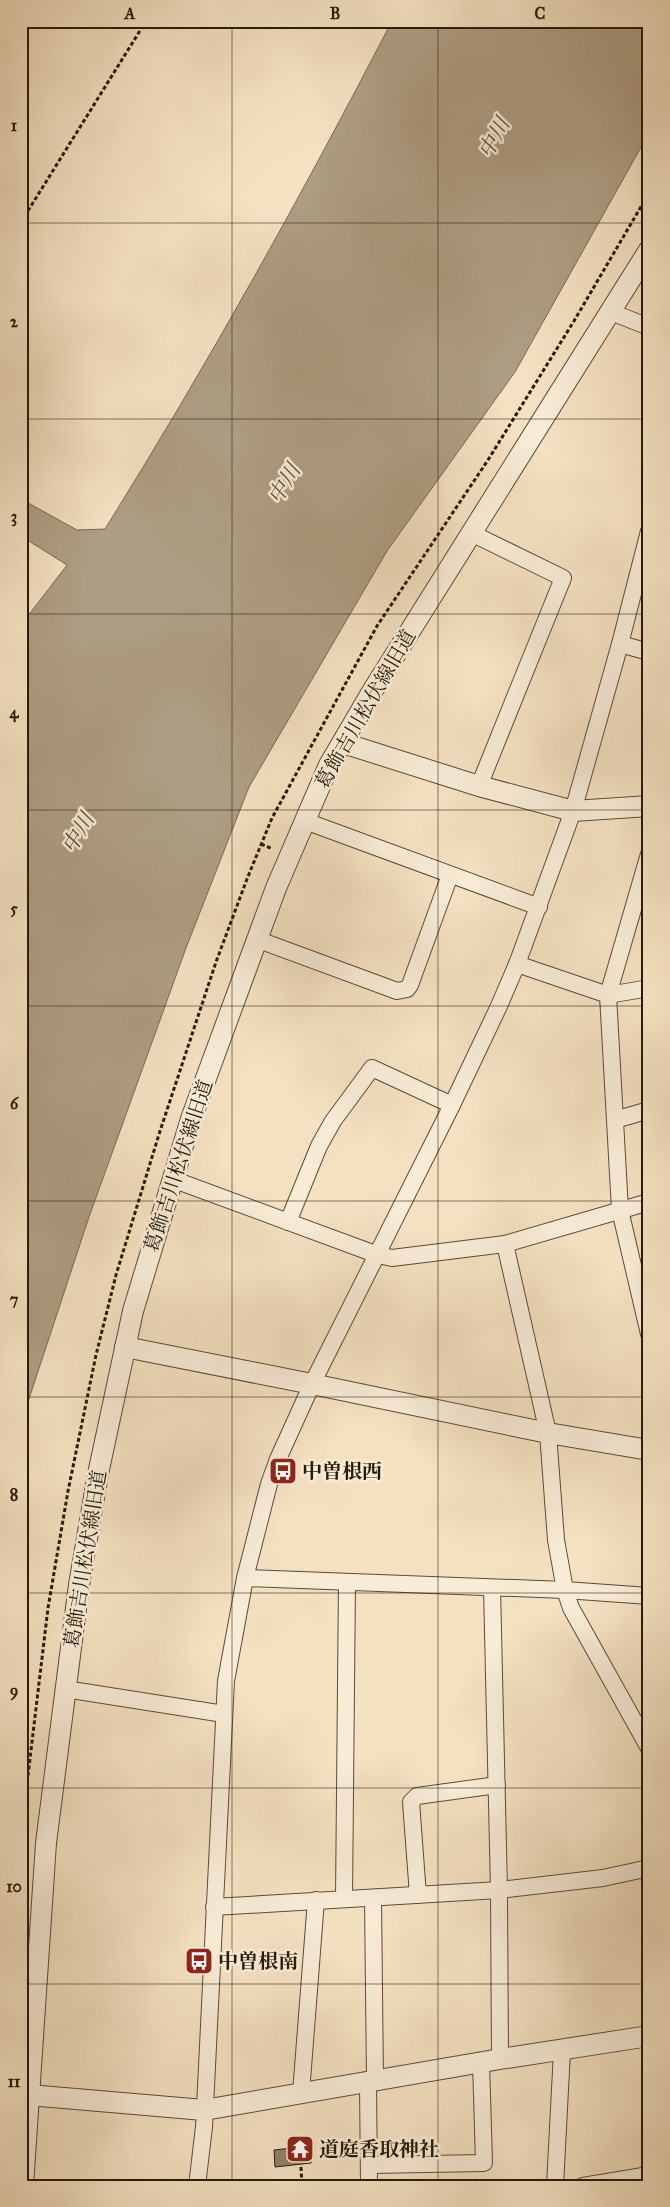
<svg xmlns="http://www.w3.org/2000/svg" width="670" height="2207" font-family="'IM FELL Great Primer','Noto Serif JP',serif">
	<rect width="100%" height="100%" fill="#f4e1c2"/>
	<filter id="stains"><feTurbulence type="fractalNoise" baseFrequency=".004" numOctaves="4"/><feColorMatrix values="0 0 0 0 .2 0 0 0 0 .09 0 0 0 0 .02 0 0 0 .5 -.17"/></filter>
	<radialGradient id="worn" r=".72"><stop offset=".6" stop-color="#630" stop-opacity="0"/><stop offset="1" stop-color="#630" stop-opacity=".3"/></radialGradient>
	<path fill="#ae9d83" stroke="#786952" d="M392 21H649V133L515 372 387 551 249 787 186 948 89 1217 21 1423V625L67 565 21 536V499L77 530 105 529C208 364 303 193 392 21Z"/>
	<polygon fill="#918169" stroke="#261a08" points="305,2137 306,2148 310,2147 311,2163 275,2167 274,2150 292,2148 291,2138"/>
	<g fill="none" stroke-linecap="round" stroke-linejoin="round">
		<defs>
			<g id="minor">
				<polyline points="611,312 649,327"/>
				<polyline points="471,533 563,578 479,786"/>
				<polyline points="620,644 649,652"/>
				<polyline points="305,821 539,907"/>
				<polyline points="649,854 608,995 620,1210 649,1334"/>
				<polyline points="256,939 397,991 407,989 410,985 450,875"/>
				<polyline points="517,964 608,995 649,988"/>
				<polyline points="615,1120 649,1110"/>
				<polyline points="172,1179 378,1255 392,1258 505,1244 649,1202"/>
				<polyline points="288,1222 319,1146 333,1121 372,1068 452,1105"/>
				<polyline points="505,1244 548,1433 556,1540 565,1590 571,1608 649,1748"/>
				<polyline points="245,1578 565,1590 649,1596"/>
				<polyline points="492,1588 499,1890 500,2059"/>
				<polyline points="65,1689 224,1714"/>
				<polyline points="418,1895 411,1802 417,1796 497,1785"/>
				<polyline points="344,1898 347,1582"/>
				<polyline points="373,1898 375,2081"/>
				<polyline points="214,1907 499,1890 603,1878 649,1868"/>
				<polyline points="368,2083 369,2186"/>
				<polyline points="301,2093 316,1900"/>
				<polyline points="369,2165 484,2163 481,2062"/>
				<polyline points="197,2186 204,2127 226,1681 245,1578 269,1484 278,1459 312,1384 452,1105 499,1006 517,964 573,811 620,644 649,531"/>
				<polyline points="555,2186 562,2051"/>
				<polyline points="583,2186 649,2175"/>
			</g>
			<g id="tertiary">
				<polyline points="343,743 479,786 573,811 649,806"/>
				<polyline points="125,1347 312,1384 548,1433 649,1450"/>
				<polyline points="29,2095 204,2110 500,2059 649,2036"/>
				<polyline points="23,2186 46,1843 79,1585 98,1474 133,1311 191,1119 276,888 329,765 373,690 649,250"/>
			</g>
		</defs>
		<use href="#minor" stroke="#5a4c36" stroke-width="18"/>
		<use href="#tertiary" stroke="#5a4c36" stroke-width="22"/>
		<g stroke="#261a08" stroke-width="3" stroke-dasharray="4 2.5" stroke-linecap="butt">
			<polyline points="21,222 146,21"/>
			<polyline points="261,844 273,849"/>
			<polyline points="21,1834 48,1608 68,1491 96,1355 116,1275 160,1131 216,962 247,879 272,818 377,626 488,460 574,321 649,193"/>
			<polyline points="301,2167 302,2186"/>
		</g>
		<use href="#minor" stroke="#f8ecd7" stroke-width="16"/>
		<use href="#tertiary" stroke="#f8ecd7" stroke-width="20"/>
	</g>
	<path fill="none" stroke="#261a08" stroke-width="1" stroke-opacity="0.55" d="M232 21V2186M438 21V2186M21 223H649M21 419H649M21 614H649M21 810H649M21 1006H649M21 1201H649M21 1397H649M21 1593H649M21 1788H649M21 1984H649"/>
	<defs>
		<symbol id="bus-square" viewBox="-11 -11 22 22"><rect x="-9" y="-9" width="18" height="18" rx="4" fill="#8f2418" stroke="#f8ecd7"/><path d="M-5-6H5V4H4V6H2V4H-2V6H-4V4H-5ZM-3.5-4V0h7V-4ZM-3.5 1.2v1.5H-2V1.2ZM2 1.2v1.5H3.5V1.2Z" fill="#fff"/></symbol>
		<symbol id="temple-square" viewBox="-11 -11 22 22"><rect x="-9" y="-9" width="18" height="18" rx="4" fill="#8f2418" stroke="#f8ecd7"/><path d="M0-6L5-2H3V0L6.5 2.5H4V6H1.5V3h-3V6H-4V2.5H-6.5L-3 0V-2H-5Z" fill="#fff"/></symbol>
	</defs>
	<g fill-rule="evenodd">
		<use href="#bus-square" x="267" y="1455" width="32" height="32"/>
		<use href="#bus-square" x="183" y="1945" width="32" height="32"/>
		<use href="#temple-square" x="284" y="2133" width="32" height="32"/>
	</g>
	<g text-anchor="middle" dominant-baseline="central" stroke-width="5" stroke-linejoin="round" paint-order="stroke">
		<g font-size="20" fill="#261a08" stroke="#f8ecd7">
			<text transform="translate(365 709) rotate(-60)">葛飾吉川松伏線旧道</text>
			<text transform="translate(178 1166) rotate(-72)">葛飾吉川松伏線旧道</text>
			<text transform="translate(85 1559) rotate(-81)">葛飾吉川松伏線旧道</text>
		</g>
		<g font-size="20" font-weight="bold" fill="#261a08" stroke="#f8ecd7" text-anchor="start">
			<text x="302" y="1471">中曽根西</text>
			<text x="218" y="1961">中曽根南</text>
			<text x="319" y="2149">道庭香取神社</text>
		</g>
		<g font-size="21" font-style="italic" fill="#5c4e39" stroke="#f8ecd7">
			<text transform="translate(494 138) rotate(-61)">中川</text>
			<text transform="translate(284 484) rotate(-59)">中川</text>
			<text transform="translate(78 833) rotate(-60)">中川</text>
		</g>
	</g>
	<rect width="670" height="2207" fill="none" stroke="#f4e1c2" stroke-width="55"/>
	<rect x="28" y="28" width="614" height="2152" fill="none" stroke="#261a08" stroke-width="2"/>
	<g font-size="16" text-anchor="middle" font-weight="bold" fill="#261a08">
		<text x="130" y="19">A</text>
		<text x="335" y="19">B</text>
		<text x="540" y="19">C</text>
		<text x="14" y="131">1</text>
		<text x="14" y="327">2</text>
		<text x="14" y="522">3</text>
		<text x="14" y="718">4</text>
		<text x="14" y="914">5</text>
		<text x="14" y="1109">6</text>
		<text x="14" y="1305">7</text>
		<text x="14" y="1500">8</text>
		<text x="14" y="1696">9</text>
		<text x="14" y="1892">10</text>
		<text x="14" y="2087">11</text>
	</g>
	<rect width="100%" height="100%" filter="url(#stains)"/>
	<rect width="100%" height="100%" fill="url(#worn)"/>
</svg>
